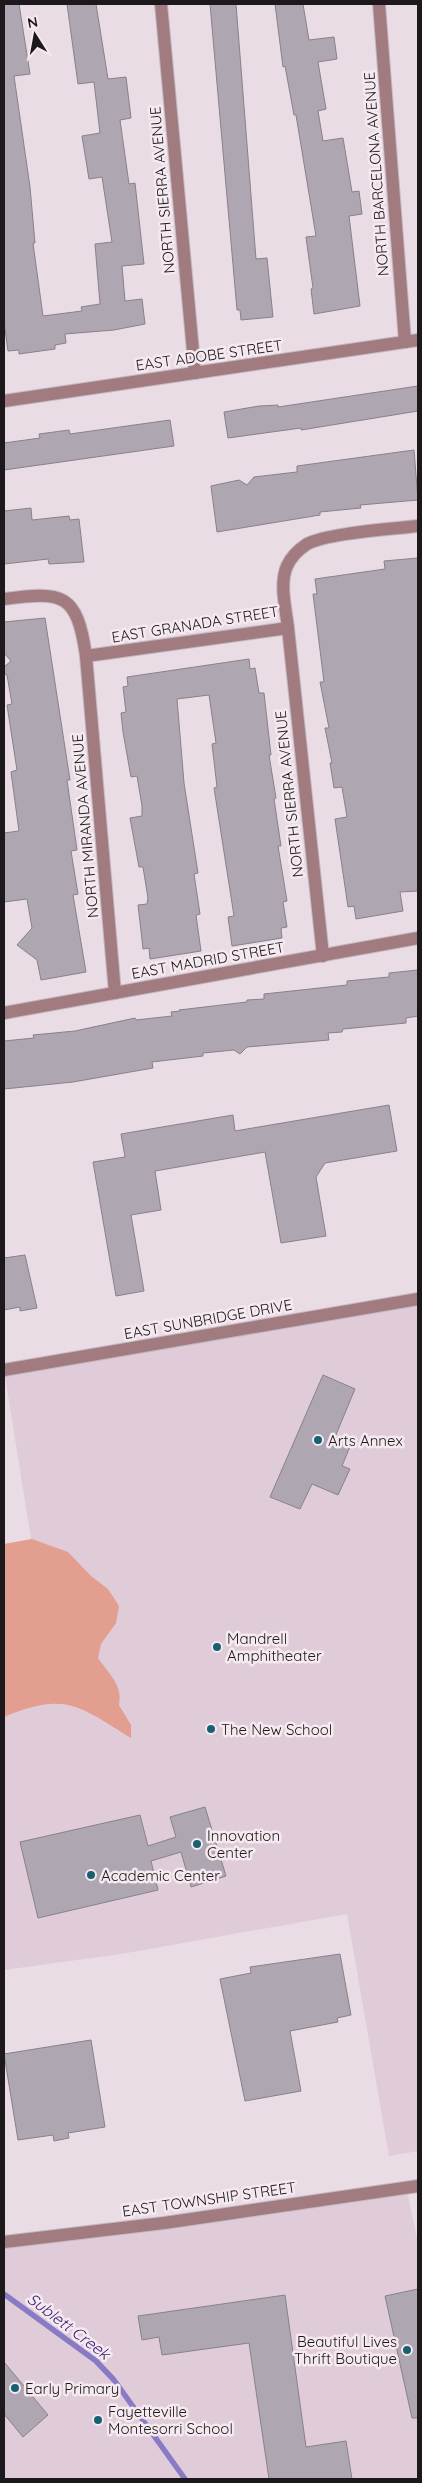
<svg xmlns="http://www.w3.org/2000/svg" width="422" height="2483" font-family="Quicksand,sans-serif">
	<rect width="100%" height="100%" fill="#e9dce4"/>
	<g fill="#e0ccd8">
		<polygon points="418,1299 418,2151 389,2156 347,1914 121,1954 4,1970 4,1544 31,1539 4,1370"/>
		<polygon points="406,2187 418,2243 418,2479 4,2479 4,2243"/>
	</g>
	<path fill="#e29f8f" d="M32 1539 68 1552 91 1576 108 1589 119 1606 116 1623 101 1644 98 1658C109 1674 123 1685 119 1705L131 1725V1738C79 1706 66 1691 4 1717V1544Z"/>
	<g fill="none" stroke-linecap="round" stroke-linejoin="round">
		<polyline stroke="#887ac4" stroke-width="5.5" points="4,2294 96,2361 114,2380 185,2479"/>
	</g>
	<g fill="#aea6b1" stroke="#88818b">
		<polygon points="4,4 19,4 30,74 14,76 30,187 35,243 33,243 43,316 82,311 81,307 100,304 95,244 112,242 102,177 89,179 82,136 100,133 94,82 78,84 67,4 96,4 108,79 126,77 131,118 120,120 129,184 135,183 144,264 122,266 125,301 142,299 145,324 114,330 65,334 66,343 55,345 55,349 19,354 19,350 8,351 4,322"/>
		<polygon points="210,4 236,4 256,259 267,258 273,317 241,320 240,310 237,310"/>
		<polygon points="275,4 303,4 309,40 334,37 337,59 318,62 326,109 318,111 323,141 343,138 352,192 359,191 362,214 349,216 360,306 314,314 311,289 313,288 306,237 316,236 296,115 294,115 285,66 283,67"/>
		<polygon points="418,386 418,411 301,430 301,428 228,438 224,412 259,406 278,405 278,407"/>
		<polygon points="170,420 174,446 4,470 4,443 40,438 39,434 69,430 70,434"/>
		<polygon points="414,450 418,500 360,505 361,508 320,512 320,515 217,532 211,486 239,480 247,485 254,477 297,472 297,466"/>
		<polygon points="31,508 32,520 69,516 70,520 79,519 84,562 49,564 48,559 4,564 4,511"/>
		<polygon points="418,558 418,891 400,892 403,911 356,919 354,906 348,907 335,819 347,817 342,787 334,788 330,763 332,763 325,728 329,728 320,682 324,682 313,594 317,594 315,579 385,569 384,561"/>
		<polygon points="45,618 70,780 67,780 77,850 71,851 78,894 73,895 86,972 41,980 37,960 17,945 32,928 27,899 4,902 4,833 19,831 11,772 17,770 7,705 12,704 7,675 4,673 4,667 11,661 4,653 4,622"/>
		<polygon points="249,659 250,669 255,668 259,693 264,693 271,755 269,755 276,798 274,799 281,846 278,846 287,901 283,902 287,927 281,928 282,938 232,946 228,917 234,916 214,788 217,787 212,744 216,743 209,695 177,699 184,783 198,873 194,874 200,914 196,915 201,951 150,959 149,948 143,949 141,931 138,905 147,904 148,898 143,867 139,867 130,818 142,816 142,806 137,776 131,777 123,732 121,713 126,712 123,687 128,686 127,677"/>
		<polygon points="418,970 418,1016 406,1018 406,1023 343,1029 342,1032 328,1033 329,1040 247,1047 240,1054 234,1050 203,1053 203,1056 152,1062 153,1068 73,1082 4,1089 4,1041 34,1038 33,1035 75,1031 135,1018 136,1020 172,1016 171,1012 180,1011 179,1010 247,1002 247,1000 264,999 264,994 347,985 347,981 389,977 389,973"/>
		<polygon points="389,1105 397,1151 325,1163 316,1177 326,1236 281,1243 265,1152 155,1171 161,1210 131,1215 144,1291 116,1296 93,1162 125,1157 121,1134 233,1115 235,1131"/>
		<polygon points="25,1255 37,1308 20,1311 20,1307 4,1310 4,1258"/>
		<polygon points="323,1375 355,1389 335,1437 351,1444 342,1466 350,1469 338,1495 312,1484 300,1509 270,1497"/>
		<polygon points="205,1807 226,1876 191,1887 181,1852 151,1861 158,1890 38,1918 20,1842 140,1815 148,1846 176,1837 170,1817"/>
		<polygon points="340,1954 351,2015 337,2018 338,2022 290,2031 301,2091 245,2101 220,1979 251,1973 250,1967"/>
		<polygon points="91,2040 105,2127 68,2133 69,2138 54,2141 53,2135 18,2140 4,2054"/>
		<polygon points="418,2289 418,2418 412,2418 385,2296"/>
		<polygon points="285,2295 306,2447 346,2441 352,2479 269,2479 249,2343 162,2355 159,2337 142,2340 138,2316"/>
		<polygon points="4,2362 48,2415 23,2437 4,2414"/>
	</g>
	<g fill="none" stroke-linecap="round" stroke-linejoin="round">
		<defs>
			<g id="minor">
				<polyline points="161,4 195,373"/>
				<polyline points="379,4 405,342"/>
				<polyline points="4,401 418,340"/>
				<path d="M4 599C63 591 77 593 86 656L288 628C286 609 279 584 287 566 291 557 298 550 307 544 327 533 393 529 418 526"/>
				<polyline points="288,628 323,956"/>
				<polyline points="86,656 115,993"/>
				<polyline points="4,1013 418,938"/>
			</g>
			<g id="tertiary">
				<polyline points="4,1370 418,1299"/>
				<polyline points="4,2242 164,2223 418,2186"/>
			</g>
		</defs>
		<use href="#minor" stroke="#c4b9c0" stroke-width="14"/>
		<use href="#tertiary" stroke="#c4b9c0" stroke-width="14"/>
		<use href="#minor" stroke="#a27b81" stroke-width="12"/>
		<use href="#tertiary" stroke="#a27b81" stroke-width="12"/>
	</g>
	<g fill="#186170" stroke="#f6eaf1" stroke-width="2">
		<circle cx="318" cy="1440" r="5"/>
		<circle cx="217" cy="1647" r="5"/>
		<circle cx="211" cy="1729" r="5"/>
		<circle cx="197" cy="1844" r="5"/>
		<circle cx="91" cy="1875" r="5"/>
		<circle cx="407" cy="2350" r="5"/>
		<circle cx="15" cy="2388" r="5"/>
		<circle cx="98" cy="2420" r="5"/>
	</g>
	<g text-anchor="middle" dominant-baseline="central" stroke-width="5" stroke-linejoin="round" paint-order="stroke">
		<g font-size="15" fill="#1d181b" stroke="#f6eaf1">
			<text transform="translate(376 174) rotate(-94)">NORTH BARCELONA AVENUE</text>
			<text transform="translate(162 190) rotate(-95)">NORTH SIERRA AVENUE</text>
			<text transform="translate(209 355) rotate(-8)">EAST ADOBE STREET</text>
			<text transform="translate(195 624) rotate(-9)">EAST GRANADA STREET</text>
			<text transform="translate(289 794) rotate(-96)">NORTH SIERRA AVENUE</text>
			<text transform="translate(85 826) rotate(-95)">NORTH MIRANDA AVENUE</text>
			<text transform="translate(208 960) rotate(-10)">EAST MADRID STREET</text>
			<text transform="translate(208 1319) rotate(-10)">EAST SUNBRIDGE DRIVE</text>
			<text transform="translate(209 2199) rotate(-8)">EAST TOWNSHIP STREET</text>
		</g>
		<g font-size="15" fill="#1d181b" stroke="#f6eaf1" text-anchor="start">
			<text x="328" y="1440">Arts Annex</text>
			<text x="227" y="1638">Mandrell<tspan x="227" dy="17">Amphitheater</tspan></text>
			<text x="221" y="1729">The New School</text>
			<text x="207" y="1835">Innovation<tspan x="207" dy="17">Center</tspan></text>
			<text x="101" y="1875">Academic Center</text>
			<text x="397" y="2341" text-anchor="end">Beautiful Lives<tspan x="397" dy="17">Thrift Boutique</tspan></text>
			<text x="25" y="2388">Early Primary</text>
			<text x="108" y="2411">Fayetteville<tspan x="108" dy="17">Montesorri School</tspan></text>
		</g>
		<g font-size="16" font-style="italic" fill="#3a1d75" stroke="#f6eaf1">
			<text transform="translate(69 2326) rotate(37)">Sublett Creek</text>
		</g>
	</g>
	<rect width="422" height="2483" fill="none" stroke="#1d181b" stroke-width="10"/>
	<g transform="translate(35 35) rotate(349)" stroke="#f6eaf1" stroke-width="4" paint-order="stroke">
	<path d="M0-4L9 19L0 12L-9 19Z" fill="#1d181b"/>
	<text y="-8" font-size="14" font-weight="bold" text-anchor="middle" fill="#1d181b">N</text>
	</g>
</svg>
